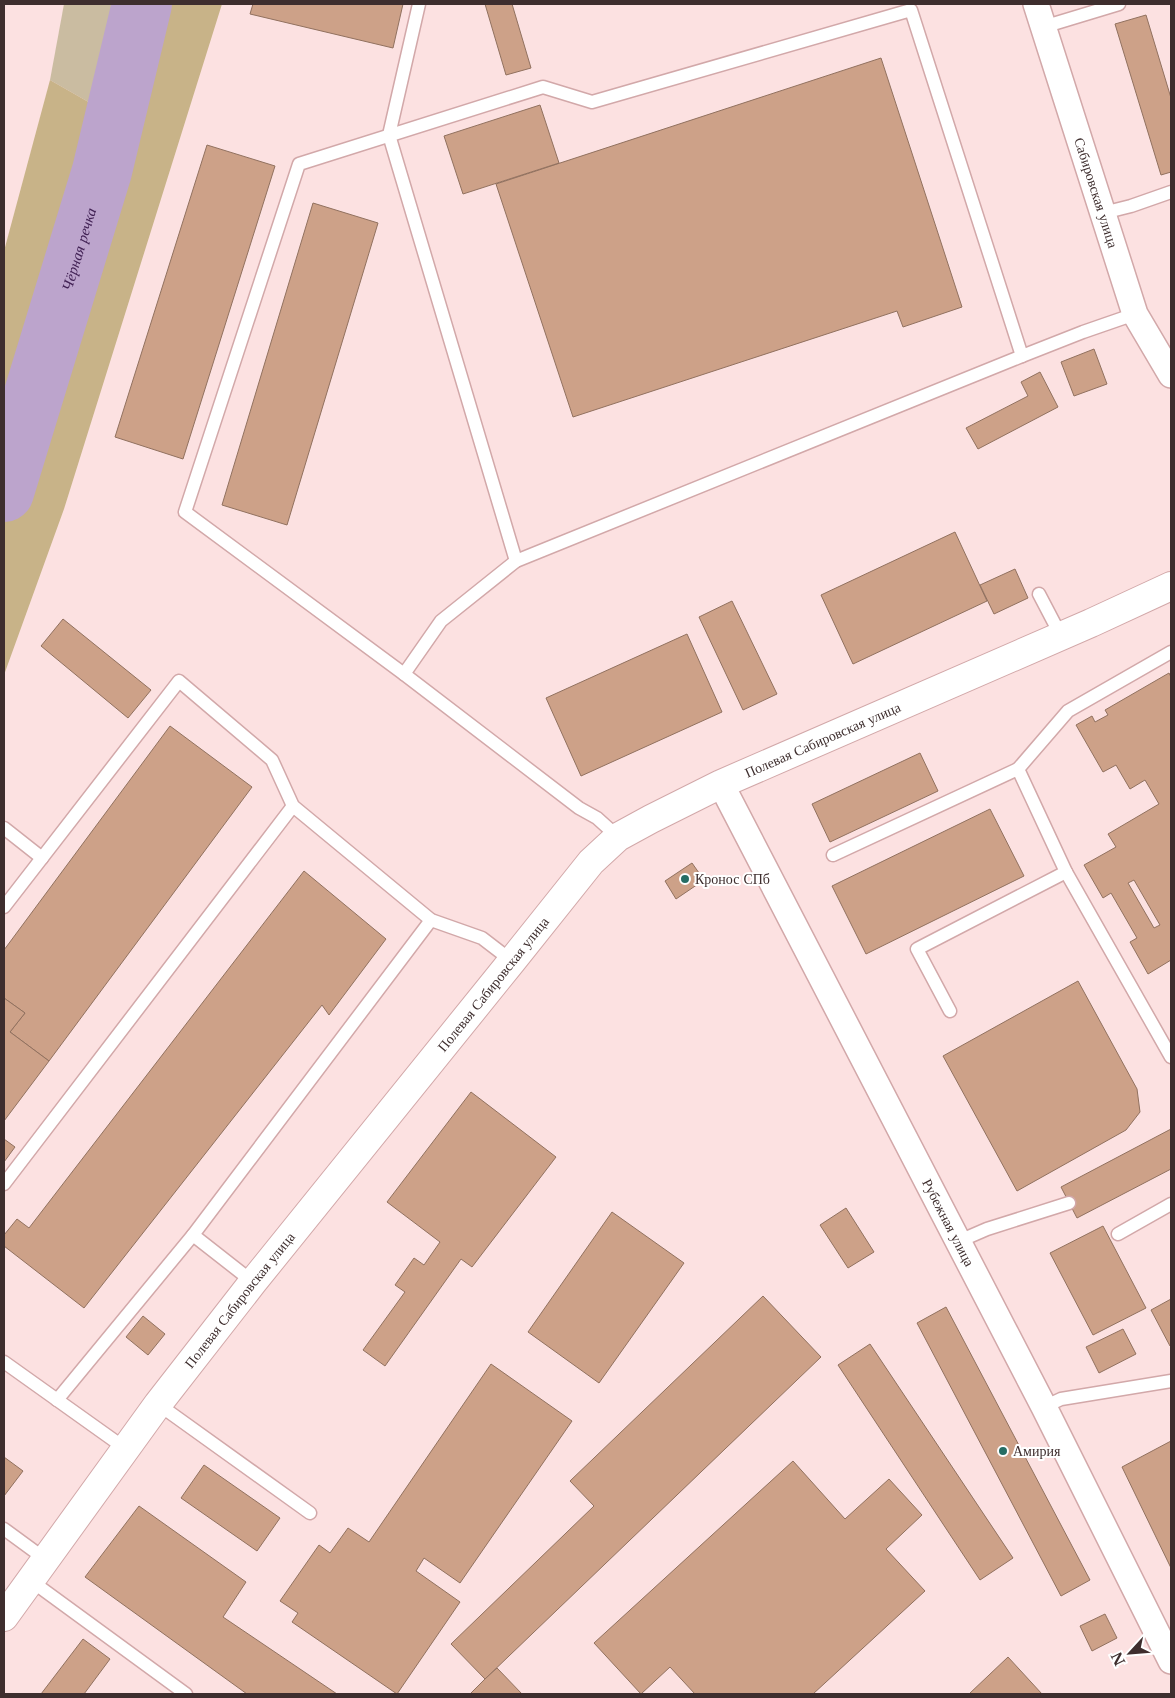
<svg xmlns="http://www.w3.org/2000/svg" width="1175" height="1698" font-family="'Libre Baskerville',serif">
	<rect width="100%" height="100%" fill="#fce1e1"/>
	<polygon fill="#cabca1" points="64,4 112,4 92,104 50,80"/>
	<g fill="#c8b388">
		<polygon points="153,4 222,4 64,509 4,675 4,512 10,498 119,142"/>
		<polygon points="50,80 92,104 4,427 4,251"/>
	</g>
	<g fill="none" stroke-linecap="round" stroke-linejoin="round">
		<path stroke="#bca4cc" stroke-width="60" id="s1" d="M4 492 102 171 142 4"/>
	</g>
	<g fill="#cda188" stroke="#91715f" fill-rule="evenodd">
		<polygon points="253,4 403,4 393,48 250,14"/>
		<polygon points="485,4 512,4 531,68 506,75"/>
		<polygon points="1146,15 1171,98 1171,172 1161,175 1115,24"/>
		<polygon points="881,58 962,307 903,327 897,311 573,417 496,184"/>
		<polygon points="540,105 559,163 463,194 444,136"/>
		<polygon points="207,145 275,166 183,459 115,437"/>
		<polygon points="313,203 378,223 287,525 222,505"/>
		<polygon points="1094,349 1107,384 1074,396 1061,362"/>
		<polygon points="1040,372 1058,407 978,449 966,428 1028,396 1021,382"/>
		<polygon points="955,532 987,601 853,664 821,595"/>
		<polygon points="1015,569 1028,598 994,614 980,585"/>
		<polygon points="732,601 777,694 743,710 699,617"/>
		<polygon points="63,619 151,690 128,718 41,646"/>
		<polygon points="687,634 722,712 581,776 546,698"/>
		<path d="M1169 673 1171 677V960L1148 974 1130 942 1137 938 1111 893 1103 898 1084 865 1116 847 1108 834 1159 804 1145 780 1130 789 1116 765 1103 772 1076 725 1092 716 1095 722 1108 715 1105 710ZM1134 880 1160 925 1154 928 1128 883Z"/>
		<polygon points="170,726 252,787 49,1061 10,1032 25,1013 4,998 4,950"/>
		<polygon points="920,753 938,791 830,842 812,804"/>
		<polygon points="990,809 1024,876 866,954 832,886"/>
		<polygon points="692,863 704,880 676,899 665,881"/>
		<polygon points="304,871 386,939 329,1015 322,1005 84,1308 4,1246 4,1235 17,1219 29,1228"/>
		<polygon points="1078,981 1137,1089 1140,1112 1126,1130 1017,1191 943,1056"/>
		<polygon points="4,998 25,1013 10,1032 49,1061 4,1121"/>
		<polygon points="471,1092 556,1157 472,1267 461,1259 385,1366 363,1350 405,1292 395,1285 414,1258 424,1265 440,1242 387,1202"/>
		<polygon points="1171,1129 1171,1169 1077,1218 1061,1187"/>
		<polygon points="4,1139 15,1147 4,1162"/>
		<polygon points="846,1208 874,1252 848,1268 820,1225"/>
		<polygon points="612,1212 684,1263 599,1383 528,1332"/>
		<polygon points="1103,1226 1146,1308 1093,1335 1050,1253"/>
		<polygon points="763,1296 821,1357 485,1679 451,1644 594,1506 570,1481"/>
		<polygon points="1171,1299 1171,1346 1170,1346 1151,1310"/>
		<polygon points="946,1307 1090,1580 1061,1596 917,1323"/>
		<polygon points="143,1316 165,1334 148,1355 126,1337"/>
		<polygon points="1123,1329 1136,1354 1099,1373 1086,1347"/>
		<polygon points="870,1344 1013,1558 980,1580 838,1365"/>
		<polygon points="491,1364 572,1421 460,1583 424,1558 416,1571 460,1602 397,1694 292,1622 298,1613 280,1601 319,1545 330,1553 348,1528 369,1542"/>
		<polygon points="1171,1441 1171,1568 1122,1467"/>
		<polygon points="4,1457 23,1471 4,1496"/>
		<polygon points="793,1461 845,1519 889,1479 922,1515 886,1549 925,1591 813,1694 695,1694 670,1667 641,1694 594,1643"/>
		<polygon points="204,1465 280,1518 257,1551 181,1498"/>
		<polygon points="139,1506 246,1582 223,1617 337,1694 247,1694 85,1577"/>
		<polygon points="1105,1614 1117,1638 1092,1651 1080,1626"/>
		<polygon points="83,1639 110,1659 84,1694 41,1694"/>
		<polygon points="1008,1657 1042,1694 969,1694"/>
		<polygon points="497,1668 522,1694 470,1694 485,1679"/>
	</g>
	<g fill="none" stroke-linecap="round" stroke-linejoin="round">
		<defs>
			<g id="lane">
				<polyline points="419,4 389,135 516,561"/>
				<polyline points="1043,27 1119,4"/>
				<polyline points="1103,213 1131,206 1171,192"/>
				<polyline points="1039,594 1061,636"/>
				<polyline points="1171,652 1068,711 1018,769 1066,872 1171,1057"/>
				<polyline points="404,674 441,621 516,561 1022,356 1083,332 1135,314"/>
				<polyline points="4,828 42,858"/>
				<polyline points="618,837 597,818 579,808 404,674 185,512 299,164 543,87 592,102 911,10 1022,356"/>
				<polyline points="833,855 1018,769"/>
				<polyline points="4,907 179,681 272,760 293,806 431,920 482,938 512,961"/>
				<polyline points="950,1011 917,949 1066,872"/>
				<polyline points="4,1184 293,806"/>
				<polyline points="1118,1234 1171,1204"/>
				<polyline points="957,1242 987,1229 1069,1203"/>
				<polyline points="253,1282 193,1235 431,920"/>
				<polyline points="4,1362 126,1449"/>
				<polyline points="57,1400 193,1235"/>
				<polyline points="158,1404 310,1513"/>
				<polyline points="1044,1407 1061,1399 1171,1381"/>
				<polyline points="4,1529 45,1559"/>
				<polyline points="30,1580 186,1694"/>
			</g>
			<g id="street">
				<path id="s2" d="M1036 4 1135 314 1171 375"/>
				<path id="s3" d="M721 784 1044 1407 1171 1661"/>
			</g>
			<g id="secondary">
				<path id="s4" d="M4 1617 158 1404 253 1282 512 961 591 862 618 837 651 819 721 784 1091 623 1171 586"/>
			</g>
		</defs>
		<use href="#lane" stroke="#d2a8a9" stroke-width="15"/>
		<use href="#street" stroke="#d2a8a9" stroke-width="28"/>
		<use href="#secondary" stroke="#d2a8a9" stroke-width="30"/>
		<use href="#lane" stroke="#fff" stroke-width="12"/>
		<use href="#street" stroke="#fff" stroke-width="25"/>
		<use href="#secondary" stroke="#fff" stroke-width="28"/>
	</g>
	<g fill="#256d64" stroke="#fff" stroke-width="2">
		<circle cx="685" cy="879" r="5"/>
		<circle cx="1003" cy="1451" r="5"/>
	</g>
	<g text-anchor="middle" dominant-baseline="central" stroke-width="4" stroke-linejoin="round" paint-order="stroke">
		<g font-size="14" fill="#3e2e2e" stroke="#fff">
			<text stroke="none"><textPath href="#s2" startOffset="198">Сабировская улица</textPath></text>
			<text stroke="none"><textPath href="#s4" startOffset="1220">Полевая Сабировская улица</textPath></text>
			<text stroke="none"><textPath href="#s4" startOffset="800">Полевая Сабировская улица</textPath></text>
			<text stroke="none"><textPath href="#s3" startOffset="494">Рубежная улица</textPath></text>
			<text stroke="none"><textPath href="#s4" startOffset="395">Полевая Сабировская улица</textPath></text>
		</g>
		<g font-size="14" fill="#3e2e2e" stroke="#fff" text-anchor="start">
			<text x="695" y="879">Кронос СПб</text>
			<text x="1013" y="1451">Амирия</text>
		</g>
		<g font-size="15" font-style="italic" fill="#422255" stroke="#fff">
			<text stroke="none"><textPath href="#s1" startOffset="254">Чёрная речка</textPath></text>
		</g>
	</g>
	<rect width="1175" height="1698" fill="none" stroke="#3e2e2e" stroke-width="10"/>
	<g transform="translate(1130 1653) rotate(244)" stroke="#ffffff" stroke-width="4" paint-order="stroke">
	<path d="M0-4L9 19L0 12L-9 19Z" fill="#3e2e2e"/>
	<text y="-8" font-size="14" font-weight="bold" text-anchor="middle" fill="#3e2e2e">N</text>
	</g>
</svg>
